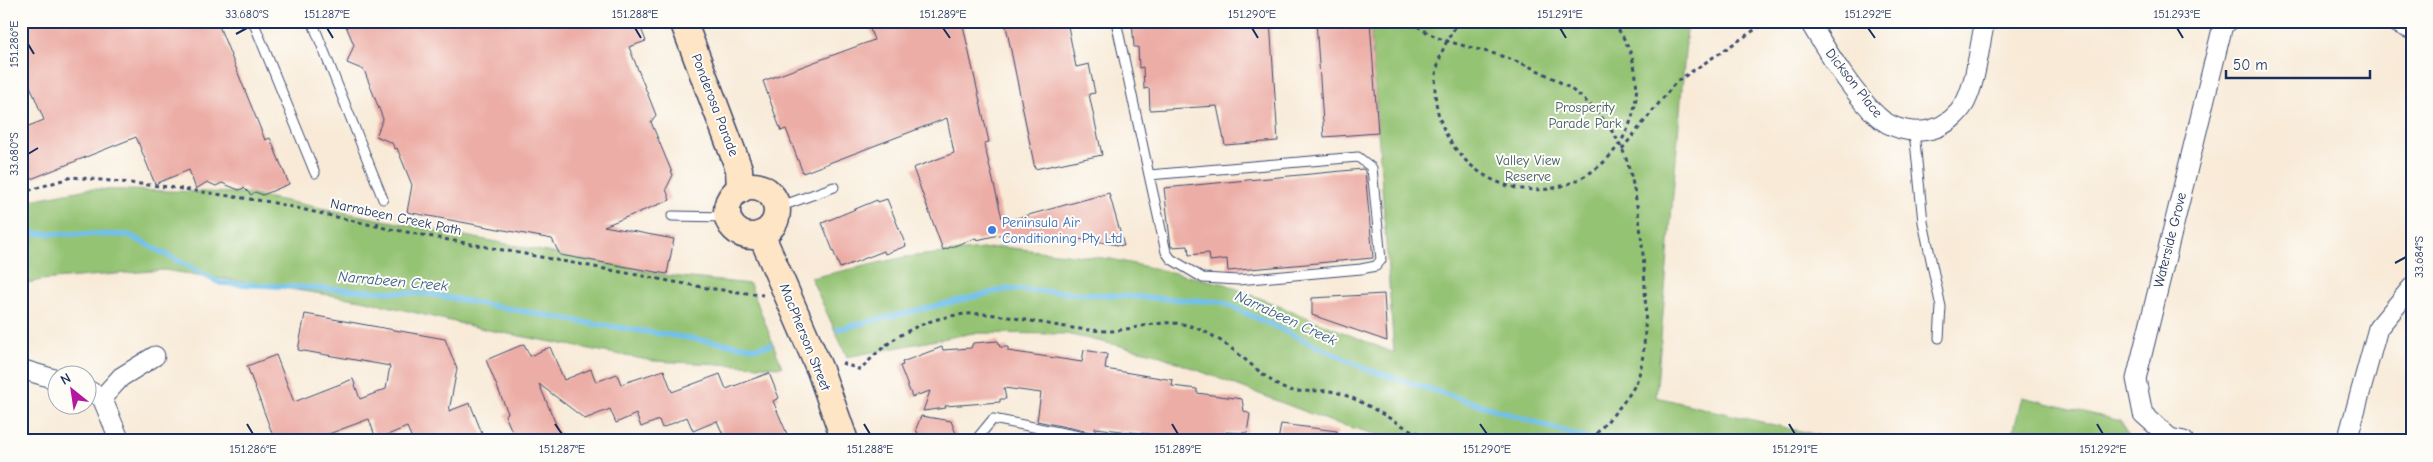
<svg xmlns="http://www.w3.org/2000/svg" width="2433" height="462" font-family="'Comic Neue',sans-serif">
	<rect width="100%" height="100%" fill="#fdfcf7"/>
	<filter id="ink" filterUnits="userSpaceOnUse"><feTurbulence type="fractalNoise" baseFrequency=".02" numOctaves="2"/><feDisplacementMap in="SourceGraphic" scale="10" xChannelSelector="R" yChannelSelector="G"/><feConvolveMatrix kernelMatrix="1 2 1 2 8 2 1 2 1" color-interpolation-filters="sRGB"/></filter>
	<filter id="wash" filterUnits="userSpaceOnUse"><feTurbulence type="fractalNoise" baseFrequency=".0096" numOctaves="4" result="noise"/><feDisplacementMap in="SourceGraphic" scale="20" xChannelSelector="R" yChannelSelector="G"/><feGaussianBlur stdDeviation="1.12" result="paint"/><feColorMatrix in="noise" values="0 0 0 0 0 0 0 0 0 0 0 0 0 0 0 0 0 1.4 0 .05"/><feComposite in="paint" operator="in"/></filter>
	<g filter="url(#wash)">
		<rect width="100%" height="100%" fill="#f8ead7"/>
		<g fill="#94c373" stroke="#587968">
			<polygon points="1370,21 1679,21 1687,28 1656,397 1842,441 1400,441 1332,422 1153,353 1066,334 973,333 847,357 811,278 905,257 1002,247 1111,259 1225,284 1394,353"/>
			<polygon points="87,189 244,193 671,276 750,284 782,367 653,361 488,330 362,300 164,270 41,280 21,285 21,202"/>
			<polygon points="2022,397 2121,421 2127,435 2136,441 2011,441"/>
		</g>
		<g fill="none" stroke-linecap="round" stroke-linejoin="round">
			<g stroke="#70c0eb" stroke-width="5.5">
				<polyline points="21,233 129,235 220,283 428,294 582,322 755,348 770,345"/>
				<polyline points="838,329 1007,289 1222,302 1366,369 1595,441"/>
			</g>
		</g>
		<g id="blocks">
			<g fill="#ecada6">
				<polygon points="21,21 217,21 265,140 270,138 289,184 263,195 255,192 251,195 244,188 239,190 222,183 216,186 207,182 196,189 189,170 155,184 136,137 21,183 21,129 44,120 21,64"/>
				<polygon points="344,21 638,21 646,41 629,47 656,115 651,122 673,175 666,189 670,200 604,226 674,239 667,274 560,255 552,239 407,212 412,185 397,148 395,149 392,143 376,136 383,119 364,70 347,63 354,45"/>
				<polygon points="867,21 962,21 989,142 984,143 1003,222 1109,193 1124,246 1089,240 1003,234 977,240 976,238 943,250 913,168 954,153 947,118 803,173 786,129 781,131 763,81 874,40"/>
				<polygon points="1005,21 1067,21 1076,67 1089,64 1095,93 1089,94 1102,155 1035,169"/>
				<polygon points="1132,21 1270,21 1278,141 1225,145 1217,106 1150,110 1149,88 1144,89 1143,67 1139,68 1138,47 1134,47"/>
				<polygon points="1316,21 1370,21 1378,133 1324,137"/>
				<polygon points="1363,169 1365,171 1373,258 1228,271 1227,259 1210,261 1209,253 1189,255 1188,246 1171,247 1164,188"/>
				<polygon points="887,199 906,246 885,254 884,251 840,268 822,223 877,200 878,202"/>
				<polygon points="1384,294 1387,341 1312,315 1312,298"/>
				<polygon points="305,314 445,339 457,369 449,411 470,403 485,441 447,441 446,436 433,441 413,441 407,427 380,438 379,435 375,436 369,419 310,441 275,441 247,366 276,355 294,402 353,379 360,399 386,389 390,366 298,350"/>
				<polygon points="998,341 1000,347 1008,347 1008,351 1082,362 1084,350 1107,354 1105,369 1173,380 1172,386 1197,389 1197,393 1242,399 1244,411 1250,414 1247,433 1226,432 1225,441 1176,441 1149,437 1149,434 1095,428 1095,433 1037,421 1041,393 1004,388 1006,399 1000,399 1000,402 945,406 946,408 923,411 930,391 912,397 900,366 903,365 902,362 942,347 943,350 971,348 973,343"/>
				<polygon points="524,344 530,356 550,347 564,380 591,369 596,382 617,374 621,384 664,370 672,392 720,374 726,389 769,373 779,398 773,401 790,441 726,441 717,421 693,431 687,417 662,428 659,420 641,427 636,414 616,423 610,409 585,419 539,384 563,441 516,441 505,415 508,413 486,360"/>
				<polygon points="921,416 951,421 959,441 921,441 916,429"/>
				<polygon points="1281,424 1337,431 1336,441 1278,441"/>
				<polygon points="1035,434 1071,441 1034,441"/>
			</g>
		</g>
	</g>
	<g filter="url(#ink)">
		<use href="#blocks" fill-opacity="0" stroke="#3c4b70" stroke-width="1"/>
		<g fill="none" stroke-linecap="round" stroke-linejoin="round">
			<defs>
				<g id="lane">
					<polyline points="253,21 315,173"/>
					<polyline points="312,21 383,199"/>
					<polyline points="1116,21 1149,175 1358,157 1372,168 1381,260 1376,266 1361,269 1238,280 1203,278 1171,259 1166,252 1149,175"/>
					<polyline points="1914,131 1923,222 1941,307 1939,338"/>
					<polyline points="776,208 834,187"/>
					<polyline points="672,216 727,217"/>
					<polyline points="981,441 979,436 993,419 1104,441"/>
				</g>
				<g id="street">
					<path d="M1809 21C1827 51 1855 98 1882 120 1896 130 1916 134 1933 129 1946 125 1958 115 1965 103 1977 79 1979 47 1985 21"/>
					<polyline points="2393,21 2412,30"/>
					<polyline points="21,369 58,380"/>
					<polyline points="88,390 102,398 120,441"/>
					<polyline points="102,398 121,377 155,356"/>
					<polyline points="2184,441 2170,438 2143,414 2136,379 2223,25 2229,21"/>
					<polyline points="2347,441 2378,328 2412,287"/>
				</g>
				<g id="secondary">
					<polyline points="683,21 739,169 740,190"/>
					<circle cx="752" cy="211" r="25"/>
					<polyline points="761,234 820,370 845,441"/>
				</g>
			</defs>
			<use href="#lane" stroke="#3c4b70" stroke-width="11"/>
			<use href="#street" stroke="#3c4b70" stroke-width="21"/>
			<use href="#secondary" stroke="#3c4b70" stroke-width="29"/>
			<g stroke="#3c4b70" stroke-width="3" stroke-dasharray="4 4" stroke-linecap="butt">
				<path d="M1411 21C1434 40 1448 41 1476 49 1506 56 1537 68 1563 84 1588 99 1611 124 1623 151 1642 192 1656 344 1635 385 1624 405 1605 423 1590 441"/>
				<path d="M1460 21C1382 120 1503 241 1598 167 1616 153 1629 132 1634 110 1641 77 1633 47 1612 21"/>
				<polyline points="1622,149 1676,82 1768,21"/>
				<polyline points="21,193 72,177 169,187 270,202 385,228 707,288 763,295"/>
				<polyline points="377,226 380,212"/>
				<path d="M842 363 861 370C893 330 944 308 995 315 1032 320 1069 330 1107 331 1131 331 1158 319 1182 324 1222 332 1247 365 1279 386 1295 396 1318 388 1335 392 1364 400 1386 418 1413 431 1422 435 1432 438 1441 441"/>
				<polyline points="2054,441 2084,436 2109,441"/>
			</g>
			<use href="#lane" stroke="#fff" stroke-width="9"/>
			<use href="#street" stroke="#fff" stroke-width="19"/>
			<use href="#secondary" stroke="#fee5c5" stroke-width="26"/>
		</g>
	</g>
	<path fill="none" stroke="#1b2f5e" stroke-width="2" d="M327 28 333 38M635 28 641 38M943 28 950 38M1252 28 1258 38M1560 28 1566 38M1868 28 1875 38M2177 28 2183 38M236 34 247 28M28 44 34 54M28 154 38 148M2395 263 2406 257M247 424 253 434M555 424 562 434M864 424 870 434M1172 424 1178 434M1480 424 1487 434M1789 424 1795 434M2097 424 2103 434"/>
	<circle fill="#3f7fe0" stroke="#fdfcf7" stroke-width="2" cx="992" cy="230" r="5"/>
	<g text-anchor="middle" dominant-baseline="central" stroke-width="4" stroke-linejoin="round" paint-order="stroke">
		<g font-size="14" fill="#1b2f5e" stroke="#fdfcf7">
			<text transform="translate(1854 83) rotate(52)">Dickson Place</text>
			<text transform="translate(715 105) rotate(69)">Ponderosa Parade</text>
			<text transform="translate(396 217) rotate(12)">Narrabeen Creek Path</text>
			<text transform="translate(2170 240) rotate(-76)">Waterside Grove</text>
			<text transform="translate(805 337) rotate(68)">MacPherson Street</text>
		</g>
		<g font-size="14" fill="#3f5b64" stroke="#fdfcf7">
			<text x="1585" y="107">Prosperity<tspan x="1585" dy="16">Parade Park</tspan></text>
			<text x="1528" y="160">Valley View<tspan x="1528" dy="16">Reserve</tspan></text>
		</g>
		<g font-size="14" fill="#366cbe" stroke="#fdfcf7" text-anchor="start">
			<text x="1002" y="222">Peninsula Air<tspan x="1002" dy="16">Conditioning Pty Ltd</tspan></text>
		</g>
		<g font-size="15" font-style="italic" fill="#355a88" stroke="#fdfcf7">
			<text transform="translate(393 281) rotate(5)">Narrabeen Creek</text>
			<text transform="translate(1286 318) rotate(25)">Narrabeen Creek</text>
		</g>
	</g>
	<rect width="2433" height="462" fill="none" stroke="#fdfcf7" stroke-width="55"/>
	<g transform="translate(72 390) rotate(330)"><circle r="24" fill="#fdfcf7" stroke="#a3aaba"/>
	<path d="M0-4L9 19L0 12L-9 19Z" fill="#b5179e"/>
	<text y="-8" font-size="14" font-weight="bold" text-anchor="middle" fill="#1b2f5e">N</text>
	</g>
	<path d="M2226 70v8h144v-8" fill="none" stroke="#1b2f5e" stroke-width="2.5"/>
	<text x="2233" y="70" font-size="15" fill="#1b2f5e" stroke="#fdfcf7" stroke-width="4" paint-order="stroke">50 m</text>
	<rect x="28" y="28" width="2378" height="406" fill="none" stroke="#1b2f5e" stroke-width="2"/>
	<g font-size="12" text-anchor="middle" fill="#1b2f5e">
		<text x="247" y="18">33.680°S</text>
		<text x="327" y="18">151.287°E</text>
		<text x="635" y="18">151.288°E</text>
		<text x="943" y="18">151.289°E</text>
		<text x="1252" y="18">151.290°E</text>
		<text x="1560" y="18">151.291°E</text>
		<text x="1868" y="18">151.292°E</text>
		<text x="2177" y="18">151.293°E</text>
		<text transform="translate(14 44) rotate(-90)" y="4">151.286°E</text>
		<text transform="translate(14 154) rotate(-90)" y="4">33.680°S</text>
		<text transform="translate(2419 257) rotate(-90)" y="4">33.684°S</text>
		<text x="253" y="453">151.286°E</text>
		<text x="562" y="453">151.287°E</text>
		<text x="870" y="453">151.288°E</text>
		<text x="1178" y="453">151.289°E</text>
		<text x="1487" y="453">151.290°E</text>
		<text x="1795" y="453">151.291°E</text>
		<text x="2103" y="453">151.292°E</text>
	</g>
</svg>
